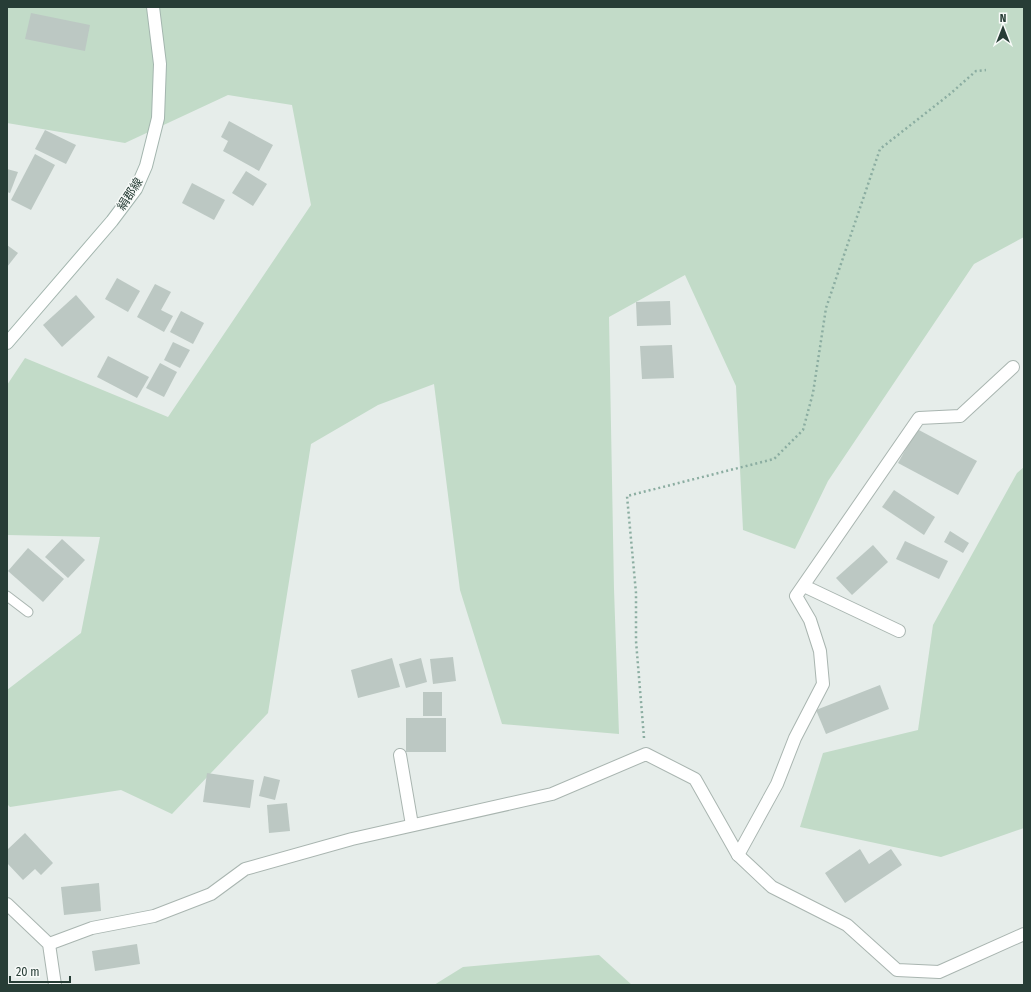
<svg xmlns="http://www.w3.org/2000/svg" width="1031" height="992" font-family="'Fira Sans Condensed','Noto Sans JP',sans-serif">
	<rect width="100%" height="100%" fill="#e6edea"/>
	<g fill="#c2dbc8">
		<polygon points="7,7 1024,7 1024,237 974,264 828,481 795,549 743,530 736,386 685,275 609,317 614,589 619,734 502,724 460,590 434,384 378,405 311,444 268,713 172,814 121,790 10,807 7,804 7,690 81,633 100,537 7,535 7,385 25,358 168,417 311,205 292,105 228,95 125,143 7,123"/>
		<polygon points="1024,467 1024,828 941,857 800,827 823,753 918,730 933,625 1017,473"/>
		<polygon points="599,955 632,985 434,985 463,967"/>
	</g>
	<g fill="#bcc8c3">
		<polygon points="31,13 90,25 85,51 25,39"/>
		<polygon points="229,121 273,145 259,171 223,151 228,141 221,137"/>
		<polygon points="45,130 76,145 66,164 35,149"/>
		<polygon points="35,154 55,165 31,210 11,200"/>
		<polygon points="7,169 18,172 10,193 7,192"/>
		<polygon points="246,171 267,184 253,206 232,193"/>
		<polygon points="192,183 225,200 214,220 182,203"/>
		<polygon points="7,245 18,253 7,267"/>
		<polygon points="117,278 140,291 128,312 105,299"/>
		<polygon points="155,284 171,292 161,310 173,316 164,332 137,317"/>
		<polygon points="76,295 95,317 62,347 43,325"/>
		<polygon points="670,301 671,325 637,326 636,302"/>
		<polygon points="181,311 204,323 193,344 170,332"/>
		<polygon points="173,342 190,350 180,368 164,360"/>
		<polygon points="672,345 674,378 642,379 640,346"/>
		<polygon points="108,356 149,377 137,398 97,377"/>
		<polygon points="160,363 177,372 164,397 146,388"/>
		<polygon points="917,429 977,461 958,495 898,463"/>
		<polygon points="894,490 935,517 924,535 882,507"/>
		<polygon points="950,531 969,543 963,553 944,542"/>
		<polygon points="62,539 85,560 68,578 45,557"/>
		<polygon points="905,541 948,561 939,579 896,559"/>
		<polygon points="873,545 888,562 852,595 836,578"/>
		<polygon points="28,548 64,579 43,602 8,571"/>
		<polygon points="453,657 456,681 433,684 430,659"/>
		<polygon points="392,658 400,687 358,698 351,670"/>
		<polygon points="421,658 427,682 406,688 399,664"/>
		<polygon points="880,685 889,709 826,734 816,710"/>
		<rect x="423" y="692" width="19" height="24"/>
		<rect x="406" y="718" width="40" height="34"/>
		<polygon points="207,773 254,780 250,808 203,802"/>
		<polygon points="264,776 280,780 275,800 259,796"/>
		<polygon points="287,803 290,831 269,833 267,805"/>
		<polygon points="25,833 53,863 41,875 35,869 23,880 7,863 7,850"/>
		<polygon points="860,849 869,864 891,849 902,865 845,903 825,873"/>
		<polygon points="99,883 101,911 64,915 61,887"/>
		<polygon points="137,944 140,964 95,971 92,951"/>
	</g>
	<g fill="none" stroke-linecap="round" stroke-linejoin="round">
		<defs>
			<polyline id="lane" points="7,596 28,612"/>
			<g id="street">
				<polyline points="804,586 899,631"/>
				<polyline points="400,755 412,825"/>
				<polyline points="738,855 777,784 795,738 823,684 820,651 810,620 796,596 919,418 960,416 1013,367"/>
				<polyline points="7,904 49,944 55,985"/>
				<polyline points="49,944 92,928 154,916 211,894 245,869 352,839 552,794 646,754 695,779 738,855 772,887 847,925 897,970 939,972 1024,934"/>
			</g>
			<polyline id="secondary" points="7,343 112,221 136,189 146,166 158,118 160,64 153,7"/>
		</defs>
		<use href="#lane" stroke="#a9b5b0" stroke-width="11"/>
		<use href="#street" stroke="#a9b5b0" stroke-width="14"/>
		<use href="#secondary" stroke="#a3b5ae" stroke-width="14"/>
		<polyline stroke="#8bada1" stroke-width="2.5" stroke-dasharray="2 3" stroke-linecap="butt" points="644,738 636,641 636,593 627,496 774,459 803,430 813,393 826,308 880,149 950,94 976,71 986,70"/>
		<use href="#lane" stroke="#fff" stroke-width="9"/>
		<use href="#street" stroke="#fff" stroke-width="12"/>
		<use href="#secondary" stroke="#fff" stroke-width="12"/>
	</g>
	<g text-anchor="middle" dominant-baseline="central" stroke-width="3" stroke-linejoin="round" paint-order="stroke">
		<g font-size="12" fill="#273d36" stroke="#f7faf8">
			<text transform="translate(130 194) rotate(-57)">絹郡線</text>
		</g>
	</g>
	<rect width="1031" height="992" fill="none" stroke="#273d36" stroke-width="16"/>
	<g transform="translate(1003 28)" stroke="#f7faf8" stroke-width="3" paint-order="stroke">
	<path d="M0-3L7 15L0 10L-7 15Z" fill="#273d36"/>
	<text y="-6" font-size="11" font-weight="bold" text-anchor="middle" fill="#273d36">N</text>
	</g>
	<path d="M10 976v6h60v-6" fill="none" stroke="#273d36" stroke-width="2"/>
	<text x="16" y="976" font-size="12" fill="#273d36" stroke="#f7faf8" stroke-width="3" paint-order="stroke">20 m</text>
</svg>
